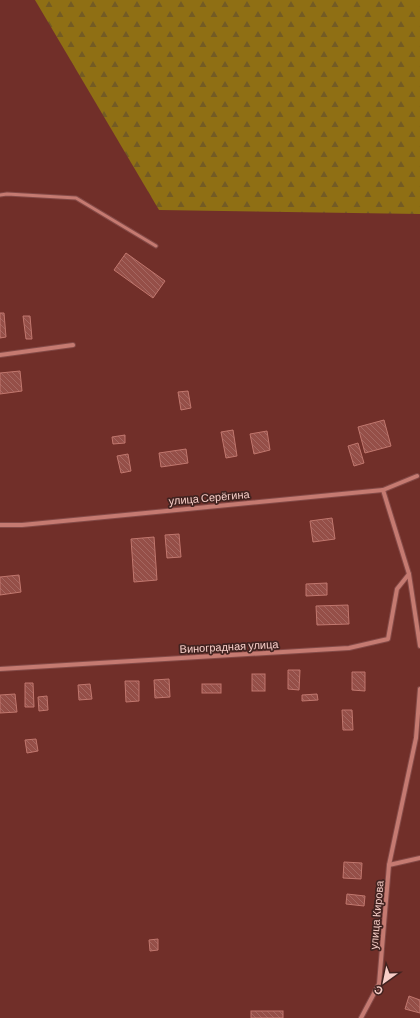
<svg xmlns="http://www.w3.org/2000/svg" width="420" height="1018" font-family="Barlow,sans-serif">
	<defs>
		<pattern id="forest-firs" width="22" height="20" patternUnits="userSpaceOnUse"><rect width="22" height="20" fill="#8f6f14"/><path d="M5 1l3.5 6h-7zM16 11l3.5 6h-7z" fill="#735b24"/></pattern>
		<pattern id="building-back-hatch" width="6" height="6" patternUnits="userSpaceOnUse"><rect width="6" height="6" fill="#954f48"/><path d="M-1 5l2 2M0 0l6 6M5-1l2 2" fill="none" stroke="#a56761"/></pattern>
	</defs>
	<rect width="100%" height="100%" fill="#712f29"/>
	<polygon fill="url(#forest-firs)" points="35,0 420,0 420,214 159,210"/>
	<g fill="url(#building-back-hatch)" stroke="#c1776e">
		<polygon points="126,253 165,281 153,298 114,270"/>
		<polygon points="0,313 4,313 6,337 0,338"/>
		<polygon points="23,316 30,316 32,339 26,339"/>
		<polygon points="20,371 22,391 0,394 0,373"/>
		<polygon points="188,391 191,408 181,410 178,392"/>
		<polygon points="384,420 391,446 365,453 358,427"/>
		<polygon points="233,430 237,456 226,458 221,432"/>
		<polygon points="267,431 270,450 254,454 250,434"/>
		<polygon points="125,435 125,443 113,444 112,437"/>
		<polygon points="358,443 364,463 354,466 348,446"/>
		<polygon points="186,449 188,463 161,467 159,453"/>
		<polygon points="128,454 131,471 121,473 117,456"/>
		<polygon points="332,518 335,539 313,542 310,521"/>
		<polygon points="179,534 181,557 167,558 165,535"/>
		<polygon points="154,537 157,580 134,582 131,539"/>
		<polygon points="19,575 21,592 0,595 0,577"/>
		<polygon points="327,583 327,595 306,596 306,584"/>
		<polygon points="348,605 349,624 317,625 316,606"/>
		<polygon points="288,670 300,670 299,690 288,689"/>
		<polygon points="352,672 365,672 365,691 352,690"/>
		<rect x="252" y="674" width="13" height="17"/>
		<polygon points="169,679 170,697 155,698 154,680"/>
		<polygon points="125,681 139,681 139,701 126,702"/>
		<polygon points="25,683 33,683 34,707 25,707"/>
		<polygon points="90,684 92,699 79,700 78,685"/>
		<rect x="202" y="684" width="19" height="9"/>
		<polygon points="15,694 17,712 0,713 0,695"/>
		<polygon points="317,694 318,700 302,701 302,695"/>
		<polygon points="47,696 48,710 39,711 38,697"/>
		<polygon points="342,710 352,710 353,730 343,730"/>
		<polygon points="36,739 38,751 27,753 25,740"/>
		<polygon points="344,862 362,863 361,879 343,878"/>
		<polygon points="347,894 365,896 364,906 346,904"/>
		<polygon points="158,939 158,950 150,951 149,940"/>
		<polygon points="409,996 420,1000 420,1013 405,1009"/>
		<rect x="251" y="1011" width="32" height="7"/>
	</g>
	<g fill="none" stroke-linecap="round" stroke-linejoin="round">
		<defs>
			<polyline id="service" points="0,195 7,194 76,198 156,246"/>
			<g id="minor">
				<polyline points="0,355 73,345"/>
				<polyline points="383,490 409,574 420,646"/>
				<polyline points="0,525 22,525 383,490 417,476"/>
				<polyline points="0,669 349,648 388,639 397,589 409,574"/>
				<polyline points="389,865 416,738 420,689"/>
				<polyline points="361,1018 379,984 389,865 420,858"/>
			</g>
		</defs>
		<use href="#service" stroke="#844a47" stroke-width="5"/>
		<use href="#minor" stroke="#844a47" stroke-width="6"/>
		<use href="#service" stroke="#c57a71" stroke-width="3"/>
		<use href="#minor" stroke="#c57a71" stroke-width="4"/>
	</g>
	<g text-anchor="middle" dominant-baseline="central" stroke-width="3.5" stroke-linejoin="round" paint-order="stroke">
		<g font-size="11" fill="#f7cec8" stroke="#422320">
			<text transform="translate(209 497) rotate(-5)">улица Серёгина</text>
			<text transform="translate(229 646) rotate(-3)">Виноградная улица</text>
			<text transform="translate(376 915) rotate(-85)">улица Кирова</text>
		</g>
	</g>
	<g transform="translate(384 982) rotate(213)" stroke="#422320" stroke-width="3" paint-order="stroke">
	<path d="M0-3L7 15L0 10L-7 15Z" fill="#f7cec8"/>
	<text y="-6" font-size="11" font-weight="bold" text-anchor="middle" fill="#f7cec8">С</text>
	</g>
</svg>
